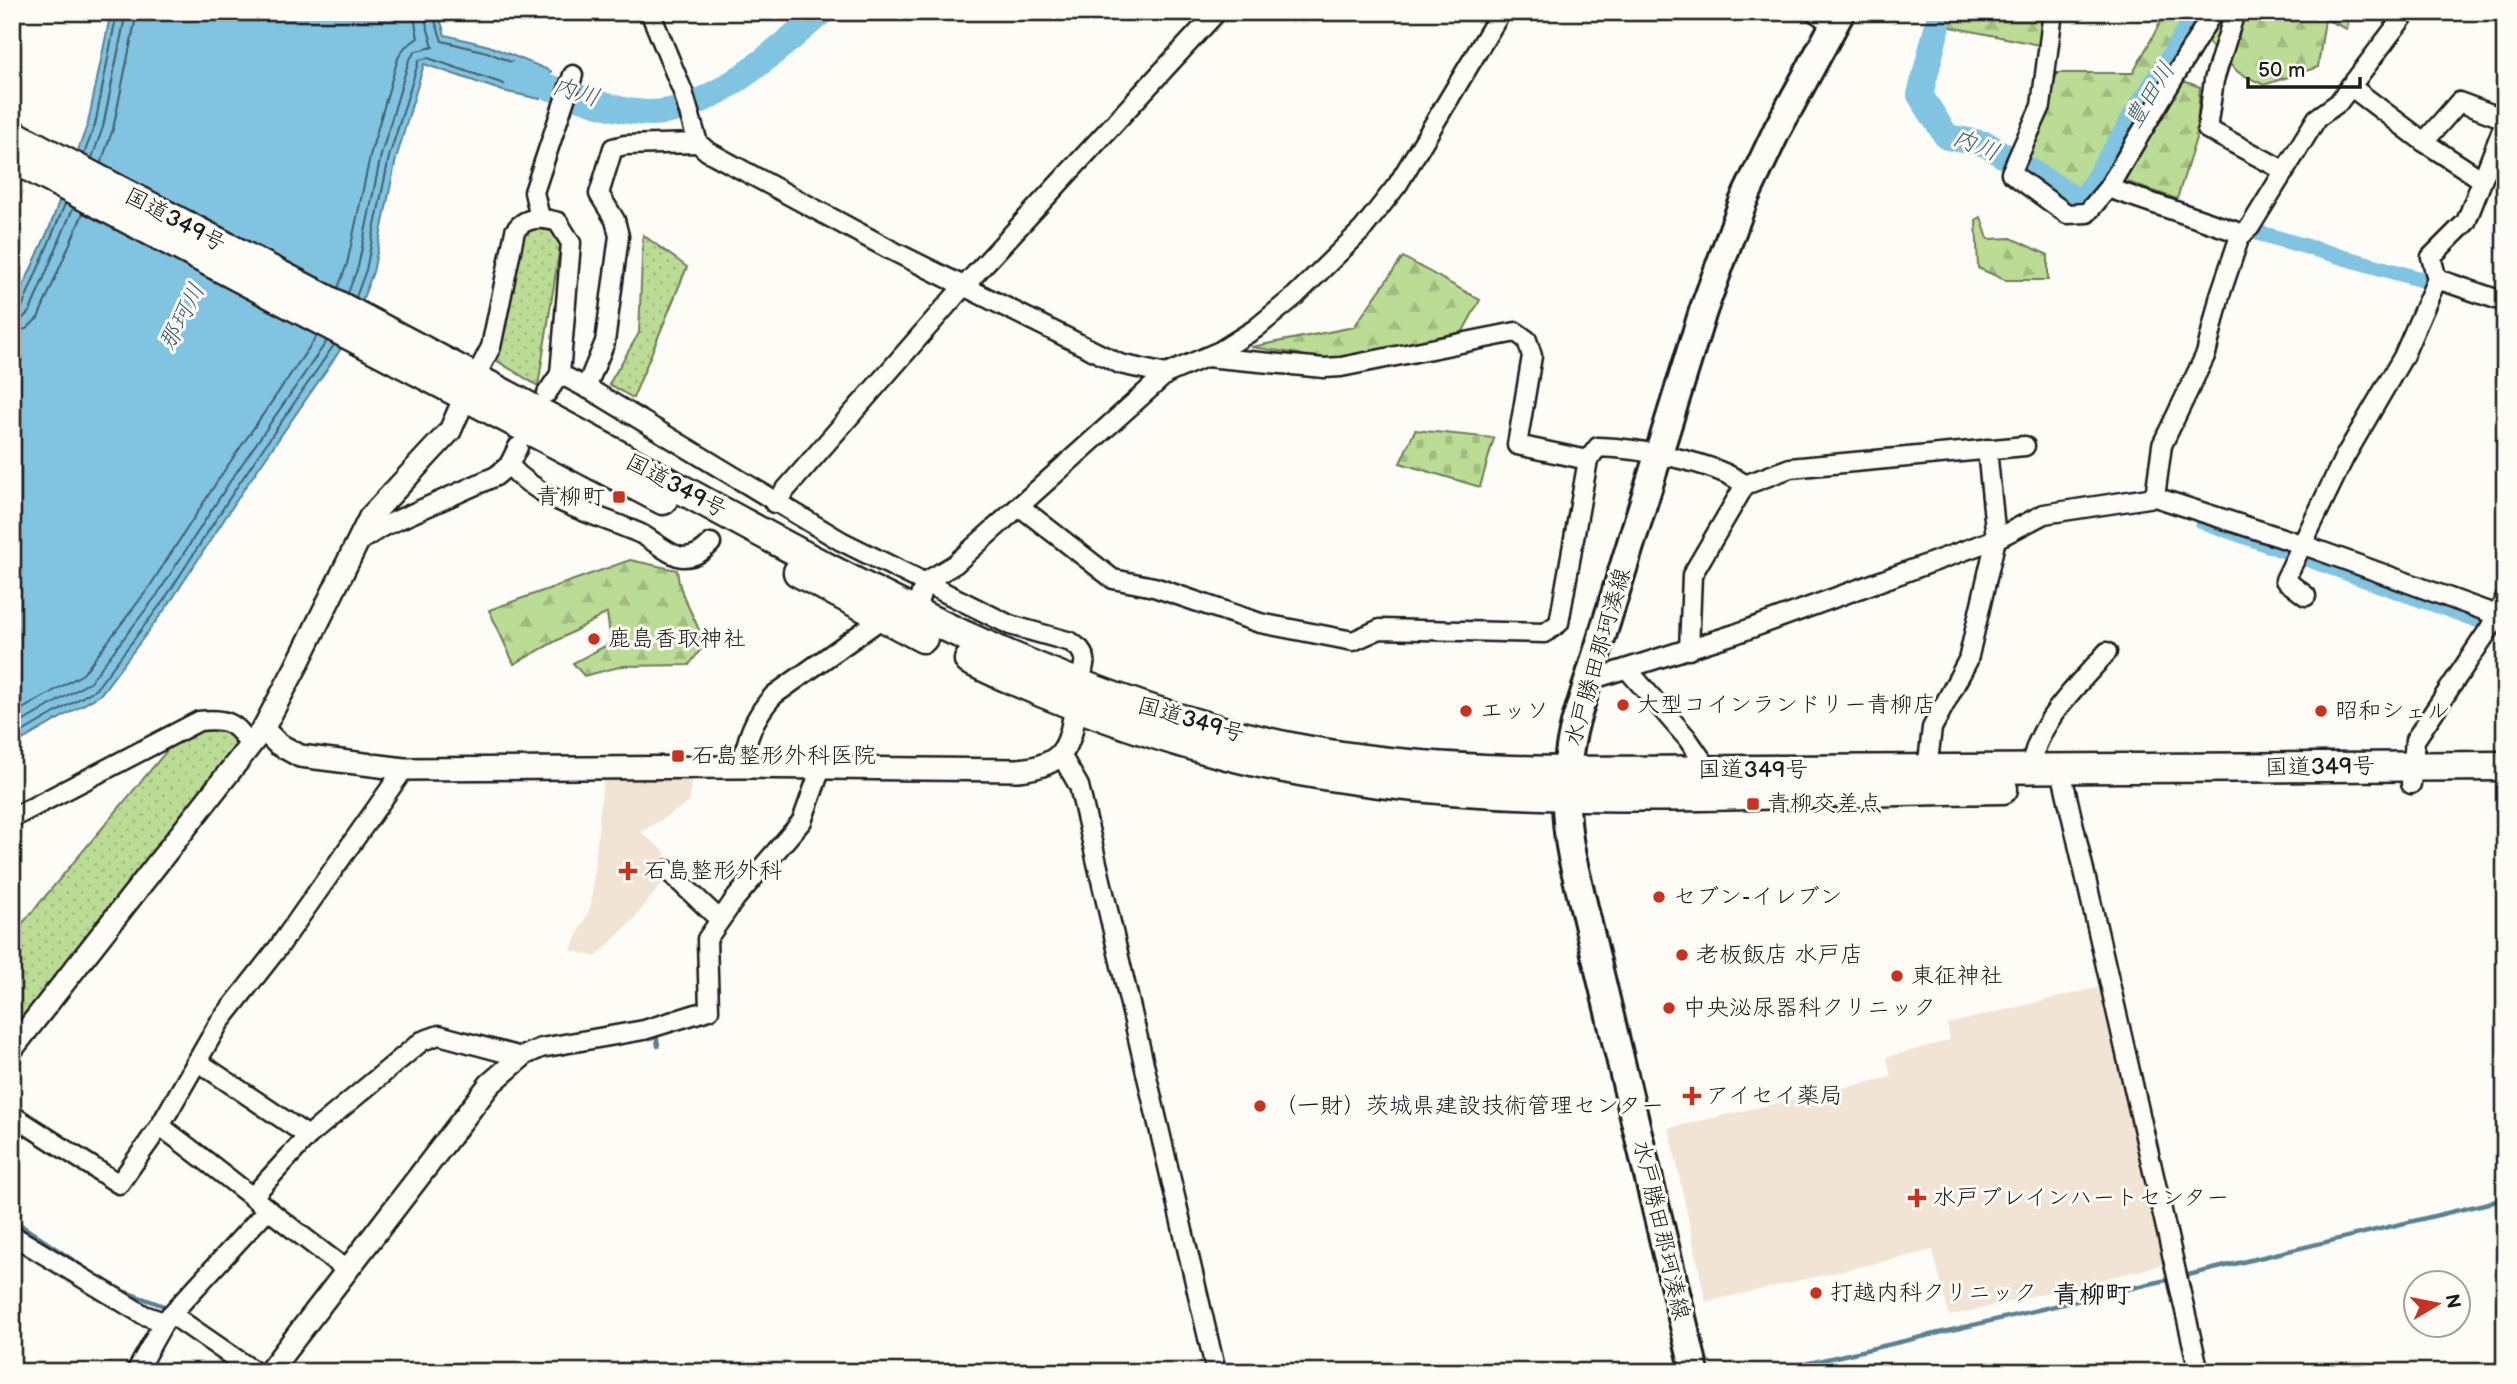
<svg xmlns="http://www.w3.org/2000/svg" width="2517" height="1384" font-family="'Balsamiq Sans','Klee One',sans-serif">
	<defs>
		<pattern id="grass-dots" width="8" height="8" patternUnits="userSpaceOnUse" patternTransform="scale(1.75)"><rect width="8" height="8" fill="#bbdc95"/><path d="M2 2h.1M6 6h.1" fill="none" stroke="#a0bc80" stroke-width="1.8" stroke-linecap="round"/></pattern>
		<pattern id="forest-firs" width="22" height="20" patternUnits="userSpaceOnUse" patternTransform="scale(1.75)"><rect width="22" height="20" fill="#bbdc95"/><path d="M5 1l3.5 6h-7zM16 11l3.5 6h-7z" fill="#a0bc80"/></pattern>
		<pattern id="cemetery-stones" width="16" height="16" patternUnits="userSpaceOnUse" patternTransform="scale(1.75)"><rect width="16" height="16" fill="#bbdc95"/><path d="M2 7V4a2 2 0 0 1 4 0v3zM10 15v-3a2 2 0 0 1 4 0v3z" fill="#a0bc80"/></pattern>
	</defs>
	<rect width="100%" height="100%" fill="#fdfcf7"/>
	<filter id="ink" filterUnits="userSpaceOnUse"><feTurbulence type="fractalNoise" baseFrequency=".0143" numOctaves="2"/><feDisplacementMap in="SourceGraphic" scale="14" xChannelSelector="R" yChannelSelector="G"/><feConvolveMatrix kernelMatrix="1 2 1 2 8 2 1 2 1" color-interpolation-filters="sRGB"/></filter>
	<g filter="url(#ink)">
		<g fill="#f1e4d5">
			<polygon points="691,779 690,802 641,832 666,853 657,866 667,877 634,919 596,957 571,950 591,905 603,780"/>
			<polygon points="2100,987 2166,1264 1949,1316 1933,1250 1706,1302 1669,1128 1891,1077 1887,1057 1950,1040 1947,1024"/>
		</g>
		<g fill="url(#grass-dots)" stroke="#6c7c58" stroke-width="2">
			<polygon points="540,226 554,228 561,240 538,386 494,359 516,243 526,230"/>
			<polygon points="643,235 687,267 633,398 609,384 639,333"/>
			<polygon points="216,724 243,745 12,1035 12,936 174,742"/>
		</g>
		<g fill="url(#forest-firs)" stroke="#6c7c58" stroke-width="2">
			<polygon points="1948,12 2046,12 2044,46 1946,26"/>
			<polygon points="2166,12 2195,12 2080,192 2027,159 2046,114 2057,73 2133,73"/>
			<polygon points="2218,12 2350,12 2347,29 2325,19 2318,67 2264,85 2239,73 2202,37"/>
			<polygon points="2178,79 2200,87 2196,138 2177,199 2122,180"/>
			<polygon points="1981,217 1988,239 2011,238 2048,255 2048,280 2005,280 1978,268 1976,220"/>
			<polygon points="1403,257 1480,300 1462,333 1320,363 1299,354 1251,347 1354,327"/>
			<path d="M630 560 677 570C679 599 697 616 704 645L689 665 623 666 584 676 573 663 611 643 607 613 514 664 489 610Z"/>
		</g>
		<polygon fill="url(#cemetery-stones)" stroke="#6c7c58" stroke-width="2" points="1415,430 1494,438 1480,487 1400,463"/>
		<polygon fill="#80c4e1" stroke="#588192" stroke-width="2" points="111,12 438,12 445,35 489,46 551,71 540,99 503,91 424,64 396,159 373,272 347,340 244,489 169,604 100,695 12,746 12,311 49,229 88,123"/>
		<g fill="none" stroke-linecap="round" stroke-linejoin="round">
			<g stroke="#445f6b" stroke-width="2">
				<polyline points="84,154 95,125 117,12"/>
				<polyline points="92,158 103,127 126,12"/>
				<polyline points="101,163 113,129 137,12"/>
				<polyline points="338,288 347,264 371,152 398,58 405,47 418,38 413,12"/>
				<polyline points="348,293 358,267 381,155 409,60 416,51 433,47 423,12"/>
				<polyline points="356,297 366,270 389,157 419,60 428,58 504,84 533,90 542,78 540,74 487,52 442,41 432,12"/>
				<polyline points="12,312 22,307 65,204"/>
				<polyline points="12,320 23,318 30,311 73,208"/>
				<polyline points="12,331 26,329 38,318 83,213"/>
				<polyline points="12,715 83,674 148,589 222,474 317,336"/>
				<polyline points="12,728 90,682 157,595 231,480 327,341"/>
				<polyline points="12,738 96,689 164,600 238,485 334,345"/>
			</g>
			<g stroke="#588192" stroke-width="4.5">
				<polyline points="784,855 812,819 824,788"/>
				<polyline points="656,1032 658,1046"/>
				<polyline points="12,1219 98,1277 123,1291 164,1306"/>
				<polyline points="2184,1276 2505,1199"/>
				<polyline points="1771,1372 2171,1279"/>
			</g>
			<g stroke="#80c4e1" stroke-width="16">
				<polyline points="2097,180 2107,183"/>
				<polyline points="2252,231 2430,282"/>
				<polyline points="2202,521 2486,623"/>
			</g>
			<g stroke="#80c4e1" stroke-width="26">
				<polyline points="1941,12 1920,95 1947,137 1986,144 2012,161"/>
				<path d="M514 75C551 87 612 113 649 113 710 114 777 49 822 12"/>
				<polyline points="2018,164 2082,204 2201,12"/>
			</g>
			<defs>
				<g id="minor">
					<polyline points="650,12 683,92 698,143 707,151 889,249 1120,364 1166,374"/>
					<polyline points="1815,12 1834,25"/>
					<polyline points="2053,12 2041,106 2011,173 2067,214 2087,213 2108,188"/>
					<polyline points="2213,12 2108,188 2243,234"/>
					<polyline points="2235,12 2214,80 2207,129 2285,171"/>
					<polyline points="2350,86 2424,142 2481,179"/>
					<polyline points="2424,142 2459,102 2505,119"/>
					<polyline points="540,218 534,192 573,75"/>
					<polyline points="2437,279 2431,257 2466,222 2505,122"/>
					<polyline points="1206,357 1324,368 1341,367 1516,332 1527,340 1532,356 1517,445 1588,460"/>
					<polyline points="560,374 596,393 841,541 1010,625 1071,642 1080,649 1085,659 1080,686"/>
					<path d="M470 387 491 347 515 231C525 216 542 217 558 222L571 243 560 374 547 393"/>
					<polyline points="586,388 605,342 619,236 615,220 599,194 613,148 625,145 698,143"/>
					<path d="M509 465C542 503 597 514 641 534 653 540 670 556 683 557 696 557 703 551 711 543"/>
					<polyline points="2155,497 2162,445 2206,354 2220,295 2240,236 2250,227 2317,118 2338,103 2407,12"/>
					<polyline points="774,503 955,296 1217,12"/>
					<path d="M1019 506 1113 579 1154 587 1260 623 1353 641 1380 629 1545 633 1559 623 1588 460 1598 447C1636 448 1717 462 1745 485"/>
					<polyline points="358,542 382,527 496,476 509,465 518,447"/>
					<polyline points="2306,596 2285,580 2344,458 2403,357 2437,279 2505,302"/>
					<polyline points="914,614 925,582 955,564 1166,374 1220,351 1255,329 1295,296 1362,230 1398,184 1501,12"/>
					<polyline points="1689,650 1692,575 1745,485 1790,468 2025,446"/>
					<polyline points="1628,670 1687,738 1709,770"/>
					<polyline points="1587,681 1735,634 1996,539 2044,514 2155,497 2301,544 2505,618"/>
					<polyline points="1061,755 1079,786 1216,1372"/>
					<path d="M742 767C746 739 754 716 774 695L881 619"/>
					<path d="M2030 770C2037 721 2076 688 2107 652"/>
					<polyline points="2061,770 2199,1372"/>
					<polyline points="1926,779 1932,728 1968,660 1996,539 1987,449"/>
					<polyline points="2411,784 2415,740 2490,628 2505,599"/>
					<path d="M12 818 199 721C224 718 238 722 249 746"/>
					<polyline points="667,870 720,920"/>
					<polyline points="197,1061 308,1136"/>
					<polyline points="12,1115 119,1184 160,1126 219,1023 278,948 404,769"/>
					<path d="M160 1126C224 1173 283 1223 347 1270"/>
					<polyline points="253,1196 308,1136 422,1041 439,1035 521,1057 541,1048 644,1030 709,1010 707,939 735,899 802,821 821,768"/>
					<polyline points="12,1235 144,1315 164,1322"/>
					<polyline points="171,1314 255,1372"/>
					<polyline points="136,1372 164,1322 266,1211"/>
				</g>
				<g id="tertiary">
					<path d="M465 397 450 431 370 517 296 667 263 729 278 744 300 756 404 769 742 767 1018 770C1074 765 1069 738 1079 691"/>
					<polyline points="12,1049 263,729"/>
					<polyline points="269,1372 490,1084 521,1057"/>
				</g>
				<path id="primary" d="M1695 1372 1572 857C1563 812 1564 765 1576 720L1703 311 1743 202 1777 130 1841 12"/>
				<g id="trunk">
					<path d="M12 134C207 237 404 339 598 444 823 565 1046 699 1300 749 1451 778 1609 770 1763 770 2010 770 2257 767 2505 766"/>
					<polyline points="12,158 663,500"/>
					<polyline points="798,572 923,638"/>
					<path d="M969 660C1075 710 1184 750 1300 771 1529 813 1771 791 2003 789"/>
				</g>
			</defs>
			<use href="#minor" stroke="#1c1c1c" stroke-width="23"/>
			<use href="#tertiary" stroke="#1c1c1c" stroke-width="26"/>
			<use href="#primary" stroke="#1c1c1c" stroke-width="32"/>
			<use href="#trunk" stroke="#1c1c1c" stroke-width="33"/>
			<use href="#minor" stroke="#fdfcf7" stroke-width="18"/>
			<use href="#tertiary" stroke="#fdfcf7" stroke-width="21"/>
			<use href="#primary" stroke="#fdfcf7" stroke-width="26"/>
			<use href="#trunk" stroke="#fdfcf7" stroke-width="28"/>
		</g>
	</g>
	<g fill="#c8321e" stroke="#fdfcf7" stroke-width="2.5">
		<rect x="612" y="490" width="14" height="14" rx="3.5"/>
		<circle cx="594" cy="639" r="7"/>
		<circle cx="1623" cy="705" r="7"/>
		<circle cx="1466" cy="711" r="7"/>
		<circle cx="2321" cy="711" r="7"/>
		<rect x="671" y="749" width="14" height="14" rx="3.5"/>
		<rect x="1746" y="797" width="14" height="14" rx="3.5"/>
		<path d="M624.5 860.5h7v7h7v7h-7v7h-7v-7h-7v-7h7z"/>
		<circle cx="1659" cy="897" r="7"/>
		<circle cx="1682" cy="955" r="7"/>
		<circle cx="1897" cy="976" r="7"/>
		<circle cx="1669" cy="1008" r="7"/>
		<path d="M1688.5 1085.5h7v7h7v7h-7v7h-7v-7h-7v-7h7z"/>
		<circle cx="1260" cy="1106" r="7"/>
		<path d="M1913.5 1187.5h7v7h7v7h-7v7h-7v-7h-7v-7h7z"/>
		<circle cx="1816" cy="1293" r="7"/>
	</g>
	<g text-anchor="middle" dominant-baseline="central" stroke-width="6" stroke-linejoin="round" paint-order="stroke">
		<g font-size="23" fill="#1c1c1c" stroke="#fdfcf7">
			<text transform="translate(175 220) rotate(28)">国道349号</text>
			<text transform="translate(676 486) rotate(28)">国道349号</text>
			<text transform="translate(1598 657) rotate(-74)">水戸勝田那珂湊線</text>
			<text transform="translate(1191 720) rotate(16)">国道349号</text>
			<text transform="translate(2320 767) rotate(-1)">国道349号</text>
			<text x="1753" y="770">国道349号</text>
			<text transform="translate(1661 1230) rotate(77)">水戸勝田那珂湊線</text>
		</g>
		<g font-size="23" fill="#1c1c1c" stroke="#fdfcf7" text-anchor="start">
			<text x="605" y="497" text-anchor="end">青柳町</text>
			<text x="608" y="639">鹿島香取神社</text>
			<text x="1637" y="705">大型コインランドリー青柳店</text>
			<text x="1480" y="711">エッソ</text>
			<text x="2335" y="711">昭和シェル</text>
			<text x="692" y="756">石島整形外科医院</text>
			<text x="1767" y="804">青柳交差点</text>
			<text x="644" y="871">石島整形外科</text>
			<text x="1673" y="897">セブン-イレブン</text>
			<text x="1696" y="955">老板飯店 水戸店</text>
			<text x="1911" y="976">東征神社</text>
			<text x="1683" y="1008">中央泌尿器科クリニック</text>
			<text x="1706" y="1096">アイセイ薬局</text>
			<text x="1274" y="1106">（一財）茨城県建設技術管理センター</text>
			<text x="1933" y="1198">水戸ブレインハートセンター</text>
			<text x="1830" y="1293">打越内科クリニック</text>
		</g>
		<g font-size="24" font-style="italic" fill="#445f6b" stroke="#fdfcf7">
			<text transform="translate(576 92) rotate(17)">内川</text>
			<text transform="translate(2150 95) rotate(-58)">豊田川</text>
			<text transform="translate(1976 145) rotate(22)">内川</text>
			<text transform="translate(182 317) rotate(-63)">那珂川</text>
		</g>
		<g font-size="26" font-weight="bold" fill="#1c1c1c" stroke="#fdfcf7">
			<text x="2092" y="1295">青柳町</text>
		</g>
	</g>
	<rect width="2517" height="1384" fill="none" stroke="#fdfcf7" stroke-width="42"/>
	<rect x="21" y="21" width="2475" height="1342" fill="none" stroke="#1c1c1c" stroke-width="2.5" filter="url(#ink)"/>
	<g transform="translate(2437 1304) rotate(80)"><circle r="33" fill="#fdfcf7" stroke="#a3a29f" stroke-width="2"/>
	<path d="M0-5L12 26L0 18L-12 26Z" fill="#c8321e"/>
	<text y="-10" font-size="19" font-weight="bold" text-anchor="middle" fill="#1c1c1c">N</text>
	</g>
	<path d="M2248 77v10h112v-10" fill="none" stroke="#1c1c1c" stroke-width="3.5"/>
	<text x="2258" y="77" font-size="21" fill="#1c1c1c" stroke="#fdfcf7" stroke-width="5" paint-order="stroke">50 m</text>
</svg>
